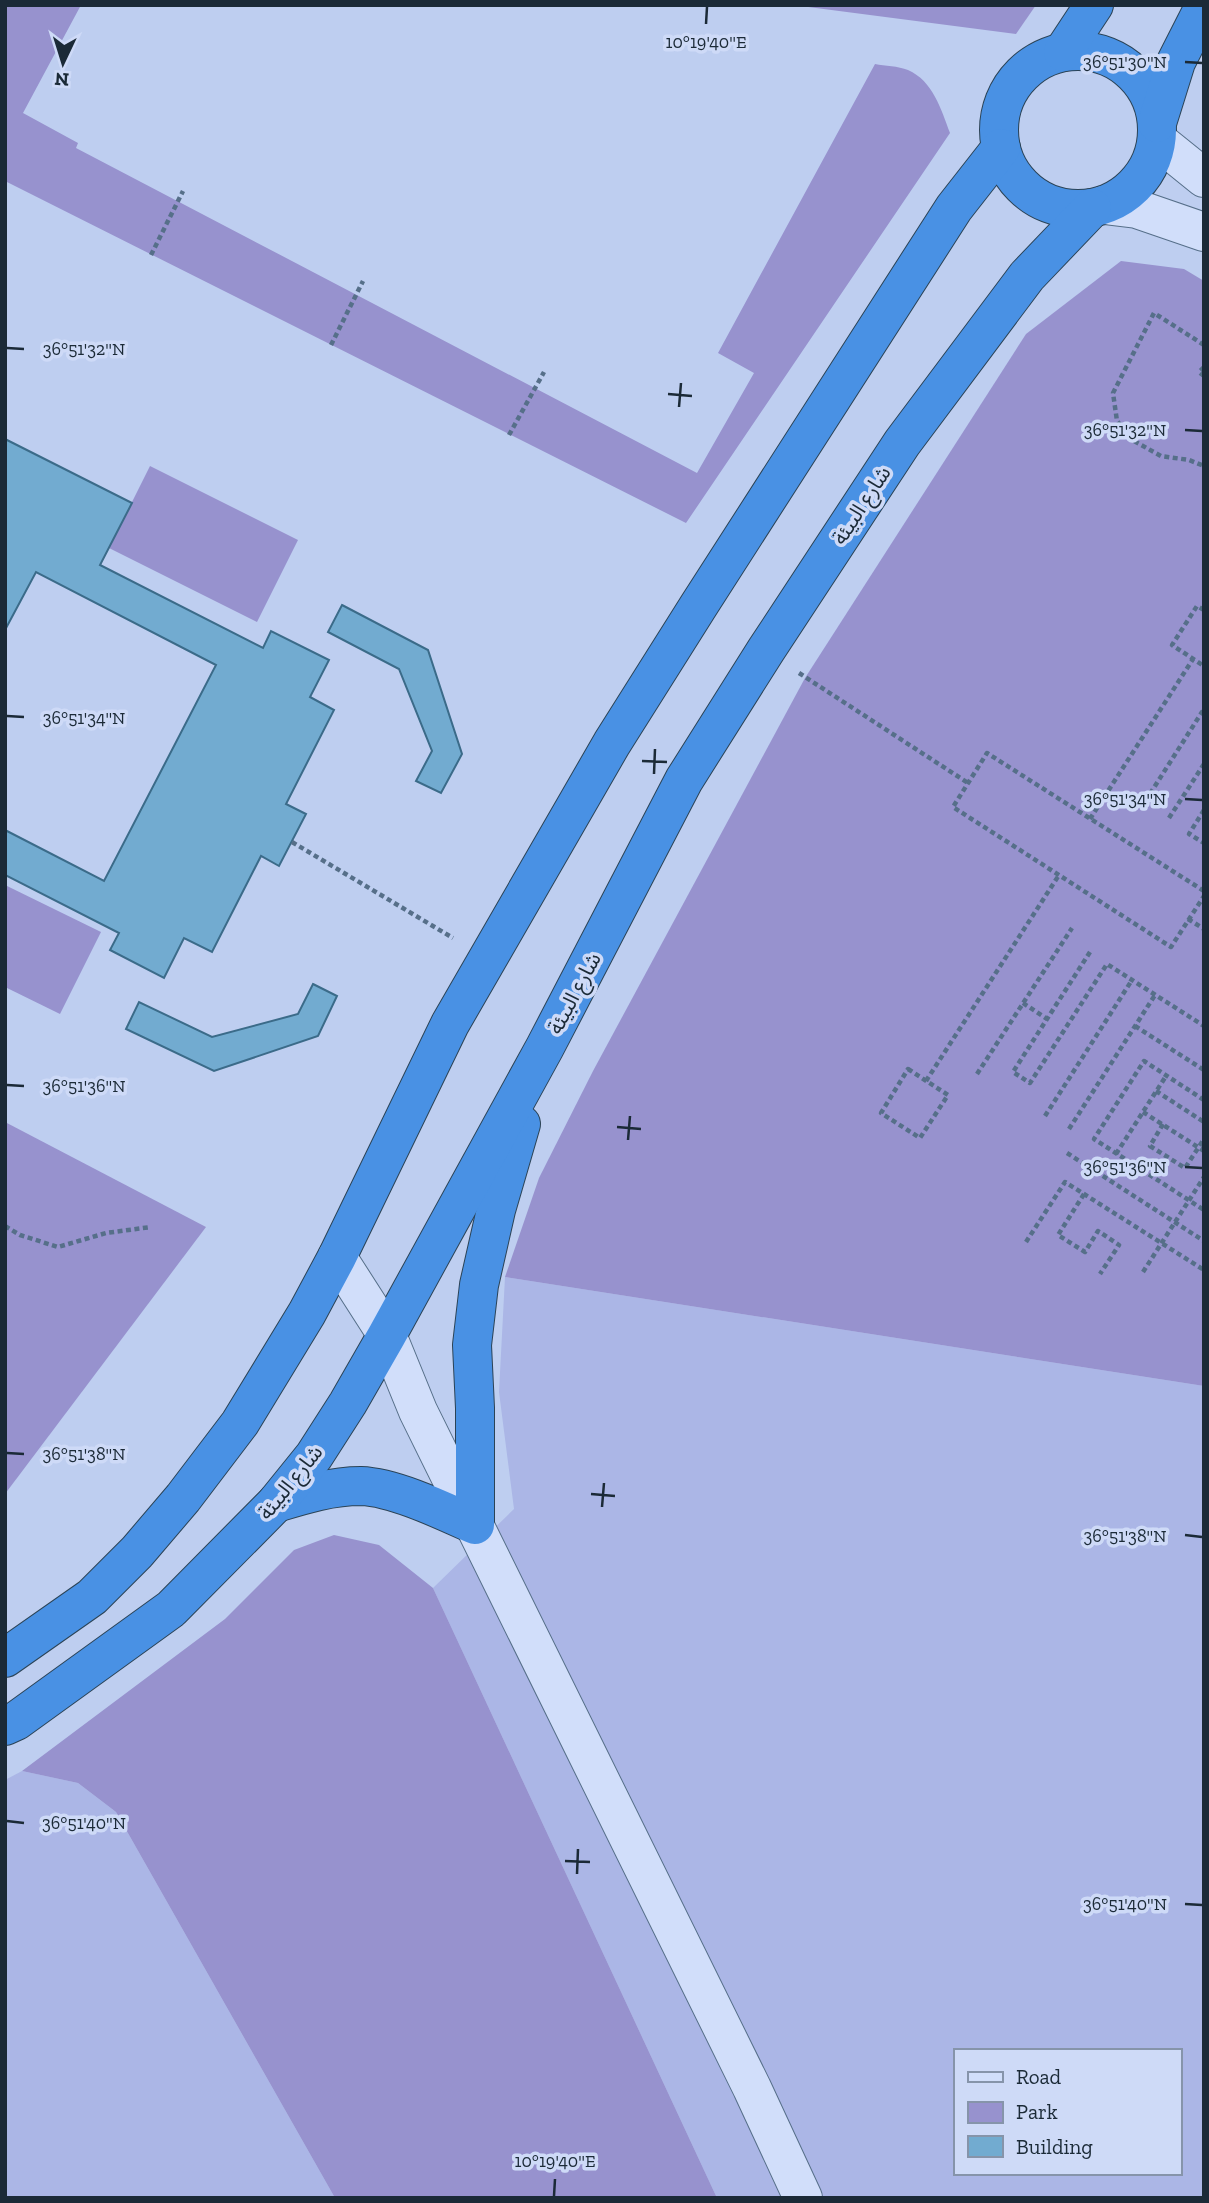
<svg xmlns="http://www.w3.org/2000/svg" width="1209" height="2203" font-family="'Zilla Slab','Noto Sans Arabic',serif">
	<rect width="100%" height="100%" fill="#becef0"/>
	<g fill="#abb6e6" fill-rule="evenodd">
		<path d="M505 1277 1204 1386V2198H717L433 1588 514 1509 499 1392ZM955 2051H1179V2173H955Z"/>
		<polygon points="22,1771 78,1783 116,1812 335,2198 5,2198 5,1780"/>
	</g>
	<g fill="#9792ce">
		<path d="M5 5H81L23 113 78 143 76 148 697 473 754 373 718 353 875 64C885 66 898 66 908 70 933 81 941 109 950 133L686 523 5 181Z"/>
		<polygon points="793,5 1036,5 1016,34"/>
		<polygon points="1121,261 1184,269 1204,281 1204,1386 505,1277 539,1178 593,1071 805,678 1026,334"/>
		<polygon points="150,466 298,540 257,622 109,548"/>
		<polygon points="5,885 101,932 60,1014 5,987"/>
		<polygon points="5,1122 206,1227 5,1494"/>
		<polygon points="334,1535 379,1545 433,1588 717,2198 335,2198 116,1812 78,1783 22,1771 225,1619 294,1550"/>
	</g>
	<g fill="#72abd0" stroke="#3b6b89" stroke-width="2">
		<polygon points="5,439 132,503 100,565 263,648 271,631 329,660 310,697 334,710 286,804 306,814 279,866 261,856 212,952 184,938 164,978 110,950 119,933 5,875 5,830 104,881 216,665 36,572 5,630"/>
		<polygon points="342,605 428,650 462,754 441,793 416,781 432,751 399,669 328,632"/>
		<polygon points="313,984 337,996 318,1036 214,1071 126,1029 139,1002 212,1037 298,1014"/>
	</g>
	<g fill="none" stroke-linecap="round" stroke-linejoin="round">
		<defs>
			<g id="minor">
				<polyline points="1157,140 1204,178"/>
				<polyline points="1104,205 1137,209 1204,232"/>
				<polyline points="337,1257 387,1335 418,1411 752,2088 803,2198"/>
			</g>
			<g id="highway">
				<circle cx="1078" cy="130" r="79"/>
				<polyline points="1063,52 1094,5"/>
				<polyline points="1157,123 1176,62 1204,7"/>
				<path d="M276 1503C305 1494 332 1486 361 1486 394 1487 444 1511 475 1525V1408L472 1345 479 1285 496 1210 521 1124"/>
				<polyline points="5,1658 92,1597 137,1552 183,1498 240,1423 307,1313 337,1257 450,1024 612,743 699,605 954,208 1001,148"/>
				<polyline points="5,1726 16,1721 171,1609 276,1503 314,1456 348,1403 387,1335 545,1047 684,780 766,650 902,443 1027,276 1092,208"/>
			</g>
		</defs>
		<use href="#minor" stroke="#566f89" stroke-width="40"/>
		<use href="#highway" stroke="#2b4356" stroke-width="40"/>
		<g stroke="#566f89" stroke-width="4.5" stroke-dasharray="5 3.5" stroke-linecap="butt">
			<polyline points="151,255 183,191"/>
			<polyline points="331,345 363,281"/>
			<polyline points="1204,345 1154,313 1113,393 1117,421 1134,441 1161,456 1189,460 1204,466"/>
			<polyline points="1204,367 1199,372 1204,376"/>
			<polyline points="509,435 544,372"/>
			<polyline points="1204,610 1197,606 1172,645 1204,666"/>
			<polyline points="799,673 968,783"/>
			<polyline points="1141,808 1202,712 1204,713"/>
			<polyline points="1204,810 1189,834 1204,843"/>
			<polyline points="1169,818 1204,764"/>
			<polyline points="1090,819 1193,659"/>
			<polyline points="292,842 453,938"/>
			<polyline points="1204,891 987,753 953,807 1171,947 1204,896"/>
			<polyline points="1188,919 1204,929"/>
			<polyline points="1090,952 1013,1072 1030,1083 1107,964 1204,1026"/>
			<polyline points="1023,1003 1047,1019"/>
			<polyline points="1135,1026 1204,1070"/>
			<polygon points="908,1069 948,1095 920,1138 881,1113"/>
			<polyline points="977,1074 1072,928"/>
			<polyline points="926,1081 1059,875"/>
			<polyline points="1156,1091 1204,1122"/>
			<polyline points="1204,1100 1144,1061 1094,1139 1204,1210"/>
			<polyline points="1143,1112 1204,1151"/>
			<polyline points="1045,1116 1132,980"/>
			<polyline points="1163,1124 1150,1146 1185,1168 1204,1139"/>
			<polyline points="1069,1129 1155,995"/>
			<polyline points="1067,1153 1204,1241"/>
			<polyline points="1116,1154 1166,1076"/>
			<polyline points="1084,1194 1058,1235 1085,1252 1098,1231 1119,1245 1100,1274"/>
			<polyline points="5,1226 20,1235 58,1247 106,1233 151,1227"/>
			<polyline points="1026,1242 1065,1182 1204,1270"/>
			<polyline points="1143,1272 1204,1177"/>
		</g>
		<use href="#minor" stroke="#d1defa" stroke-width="38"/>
		<use href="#highway" stroke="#4991e4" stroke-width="38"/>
	</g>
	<path fill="none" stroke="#1b2a37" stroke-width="2.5" d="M706 24 707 7M1185 62 1202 63M7 348 24 349M668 394 692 396M679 407 681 383M1185 430 1202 431M7 716 24 717M642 761 667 762M654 774 655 749M1185 799 1202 800M7 1085 24 1086M617 1127 641 1129M628 1140 630 1116M1185 1167 1202 1168M7 1453 24 1454M591 1494 615 1496M602 1507 604 1483M1185 1535 1202 1537M7 1821 24 1823M565 1861 590 1862M577 1874 578 1849M1185 1904 1202 1905M554 2196 555 2179"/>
	<g text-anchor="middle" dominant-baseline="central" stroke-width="7" stroke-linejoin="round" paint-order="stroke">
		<g font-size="21" fill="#1b2a37" stroke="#cedaf7">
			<text transform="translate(861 505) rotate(-57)">شارع البيئة</text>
			<text transform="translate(574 993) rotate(-62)">شارع البيئة</text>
			<text transform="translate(290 1482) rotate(-51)">شارع البيئة</text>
		</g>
	</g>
	<g font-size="18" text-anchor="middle" fill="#1b2a37" stroke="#cedaf7" stroke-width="7" stroke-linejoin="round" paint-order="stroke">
		<text x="706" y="48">10°19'40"E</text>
		<text x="1125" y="68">36°51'30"N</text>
		<text x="84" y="355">36°51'32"N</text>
		<text x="1125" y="436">36°51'32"N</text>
		<text x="84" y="724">36°51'34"N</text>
		<text x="1125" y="805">36°51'34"N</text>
		<text x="84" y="1092">36°51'36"N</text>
		<text x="1125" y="1173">36°51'36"N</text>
		<text x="84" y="1460">36°51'38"N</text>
		<text x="1125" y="1542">36°51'38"N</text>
		<text x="84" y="1829">36°51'40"N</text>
		<text x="1125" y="1910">36°51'40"N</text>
		<text x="555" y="2167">10°19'40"E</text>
	</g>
	<rect width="1209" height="2203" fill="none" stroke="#1b2a37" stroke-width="14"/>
	<rect x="954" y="2049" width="228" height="126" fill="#cedaf7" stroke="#8694aa" stroke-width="2"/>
	<rect x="968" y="2072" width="35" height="10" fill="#d1defa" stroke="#8694aa" stroke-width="2"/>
	<text x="1016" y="2084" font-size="21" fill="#1b2a37">Road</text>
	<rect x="968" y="2102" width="35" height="21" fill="#9792ce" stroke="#8694aa" stroke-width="2"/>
	<text x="1016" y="2119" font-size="21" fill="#1b2a37">Park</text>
	<rect x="968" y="2136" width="35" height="21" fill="#72abd0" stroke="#8694aa" stroke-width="2"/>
	<text x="1016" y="2154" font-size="21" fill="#1b2a37">Building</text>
	<g transform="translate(63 63) rotate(184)" stroke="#cedaf7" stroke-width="5" paint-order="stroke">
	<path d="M0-5L12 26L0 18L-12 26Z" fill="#1b2a37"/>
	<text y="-10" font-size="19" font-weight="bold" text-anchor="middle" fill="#1b2a37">N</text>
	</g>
</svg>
